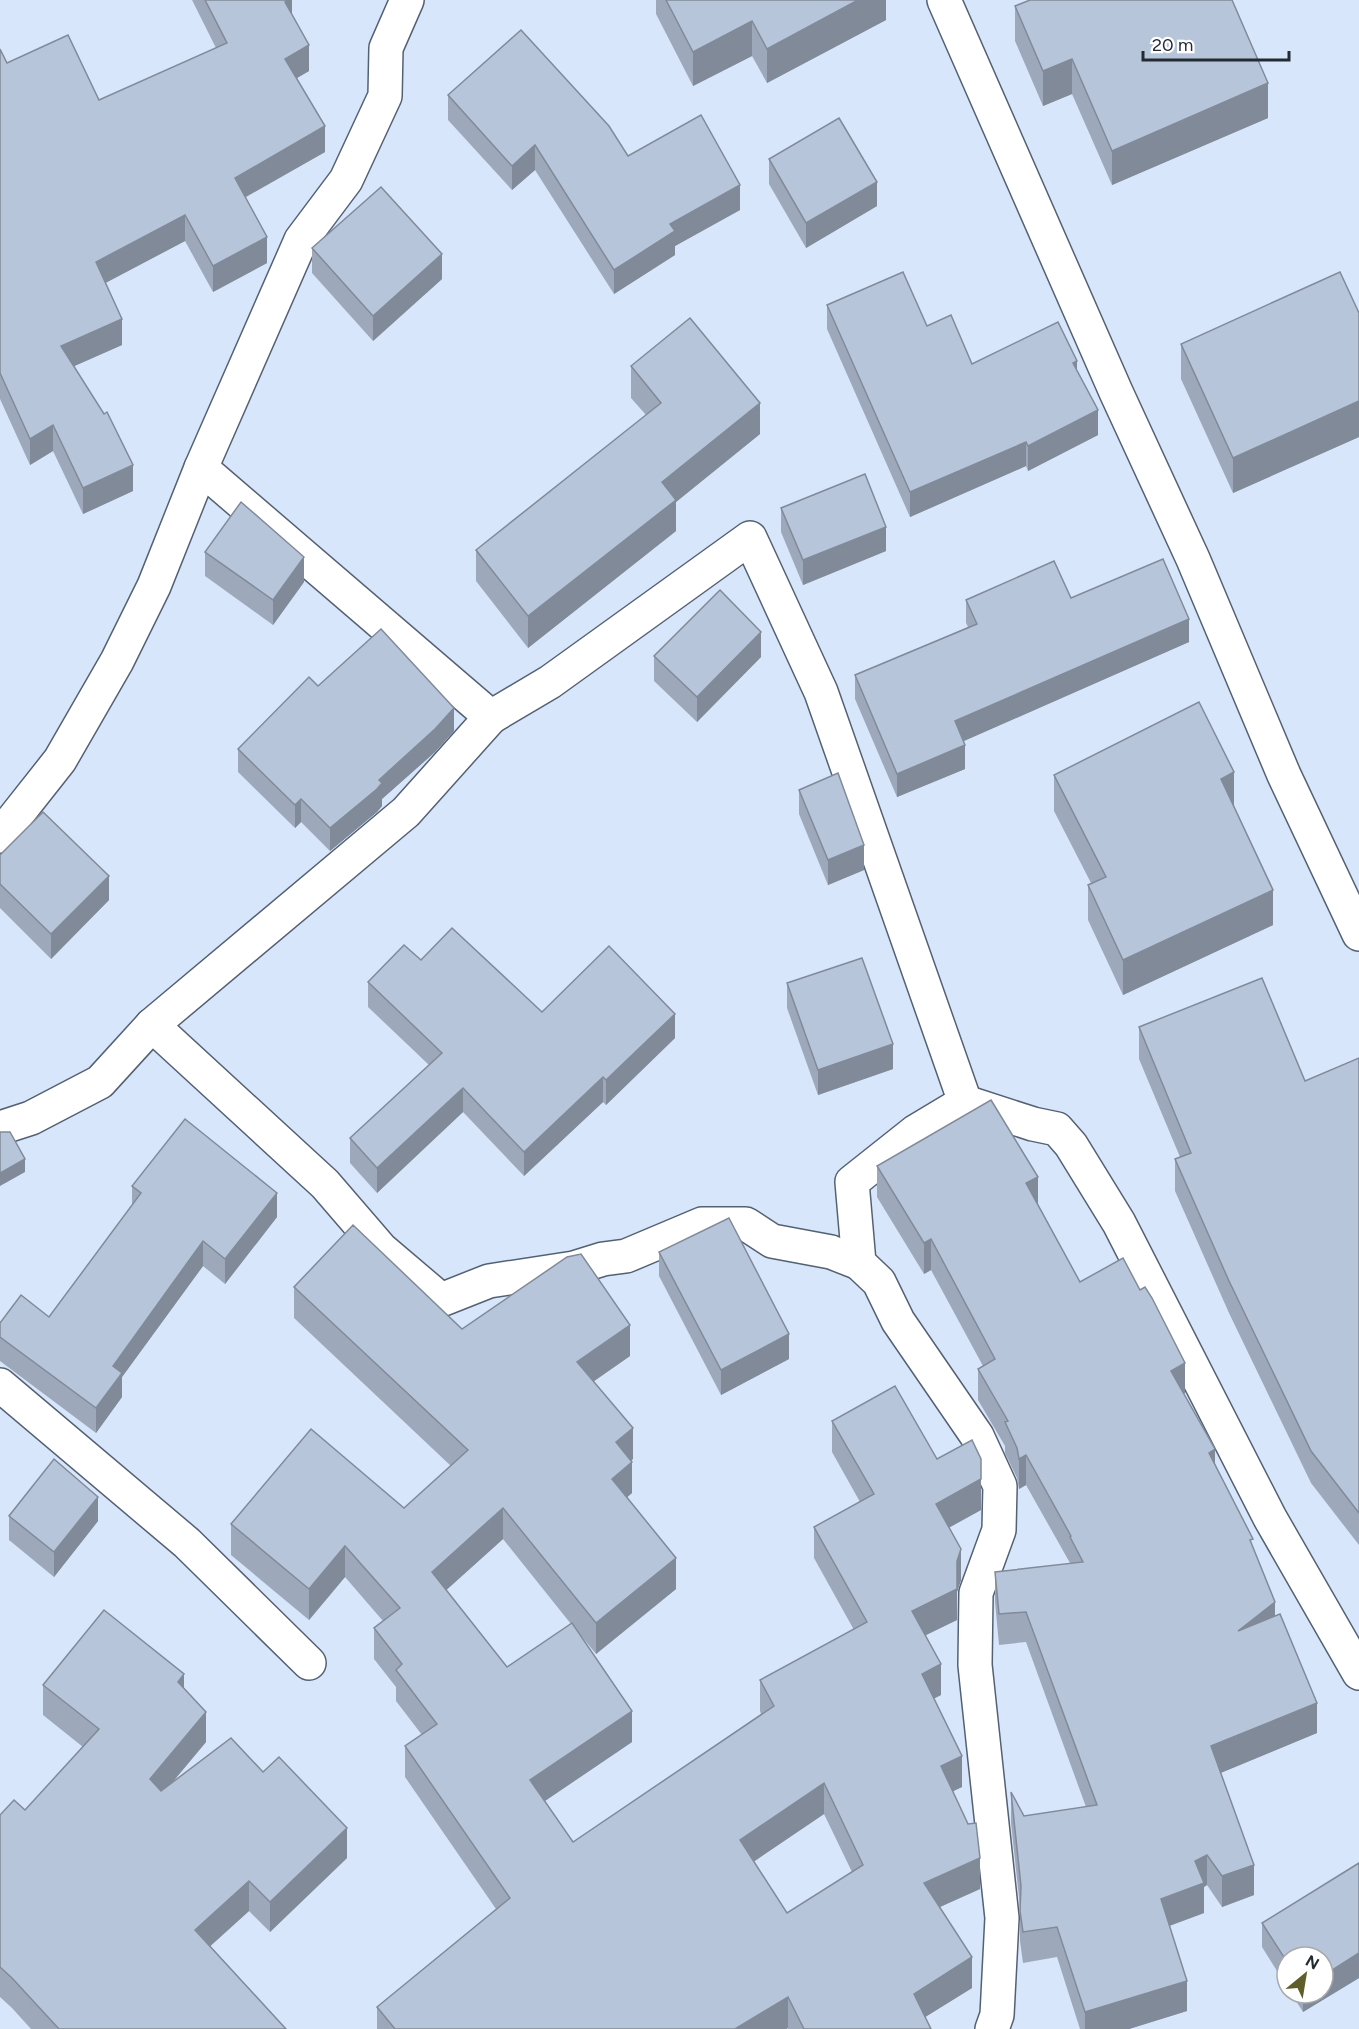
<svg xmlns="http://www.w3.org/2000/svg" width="1359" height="2029" font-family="Figtree,sans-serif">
	<rect width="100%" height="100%" fill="#d8e6fc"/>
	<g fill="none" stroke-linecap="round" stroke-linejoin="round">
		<defs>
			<g id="minor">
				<polyline points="944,0 1116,392 1193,559 1284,775 1359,934"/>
				<polyline points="201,468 491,717 550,682 750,538 821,692 965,1102"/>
				<polyline points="0,836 60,760 117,661 154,586 201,468 301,240 346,180 385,96 386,48 407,0"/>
				<polyline points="152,1025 325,1184 381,1249 441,1300 489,1281 574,1268 603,1259 626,1256 702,1224 746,1224 772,1241 831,1252 859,1263"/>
				<polyline points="0,1128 31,1118 100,1082 152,1025 406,812 491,717"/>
				<polyline points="0,1385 187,1543 309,1663"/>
				<polyline points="992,2029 997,2015 1002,1918 975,1665 976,1593 999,1530 1000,1486 977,1436 898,1321 879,1282 859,1263 852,1182 915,1132 965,1102 1033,1124 1057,1129 1071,1145 1119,1223 1270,1518 1359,1673"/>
			</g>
		</defs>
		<use href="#minor" stroke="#546173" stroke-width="36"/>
		<use href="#minor" stroke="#fff" stroke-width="33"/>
	</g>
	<g fill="#9da9bb" fill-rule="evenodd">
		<polygon points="192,0 292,0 292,15 309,71 297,78 325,152 246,197 267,263 213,292 185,241 105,283 122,345 74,366 133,491 83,514 53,451 30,465 0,399 0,49 7,63 99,100 216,48"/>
		<polygon points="656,0 886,0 886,20 767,83 752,56 693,86 656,14"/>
		<polygon points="1015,6 1268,118 1112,185 1072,94 1043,106 1015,41"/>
		<polygon points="448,95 628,156 740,210 675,246 675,255 614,294 535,170 512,190 448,120"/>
		<polygon points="769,159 877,206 806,248 769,184"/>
		<polygon points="312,248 442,279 373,341 312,273"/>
		<polygon points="827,305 927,326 972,364 1077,371 1098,435 1028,471 1026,466 910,517 827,329"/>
		<polygon points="1359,313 1359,437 1233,493 1181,379 1181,344"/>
		<polygon points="631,366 760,434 676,502 676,531 528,648 476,581 476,550 646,415 631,398"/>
		<polygon points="781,508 886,551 803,585 781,532"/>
		<polygon points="205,552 304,582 273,625 205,576"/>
		<polygon points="1071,598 1189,642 963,741 965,769 897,797 855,699 855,675 968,627 966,623 966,600"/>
		<polygon points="654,656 761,657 697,722 654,681"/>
		<polygon points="318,686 454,731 435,752 382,799 382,806 377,812 330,851 301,822 295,828 238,772 238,749"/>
		<polygon points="1054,775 1234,807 1273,925 1123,995 1088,920 1088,885 1091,883 1054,811"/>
		<polygon points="799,790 864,870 828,885 799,814"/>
		<polygon points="0,855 109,900 51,959 0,908"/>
		<polygon points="421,960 542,1012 675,1038 606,1105 603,1102 524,1176 463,1112 377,1193 350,1163 350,1138 429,1065 368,1007 368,982"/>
		<polygon points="787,983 893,1069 818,1095 787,1008"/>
		<polygon points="1139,1027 1305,1081 1359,1058 1359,1545 1311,1483 1229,1313 1175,1191 1175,1159 1180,1157 1139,1059"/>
		<polygon points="877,1166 1038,1204 1080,1282 1185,1393 1184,1394 1253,1548 1275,1616 1317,1733 1220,1773 1254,1895 1222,1907 1207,1885 1204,1887 1204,1913 1169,1926 1187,2011 1129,2029 1080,2029 1057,1957 1023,1963 1020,1941 1020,1907 1011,1823 1011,1792 1024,1816 1086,1807 1026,1642 999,1645 995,1602 995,1572 1070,1564 1070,1563 1026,1485 1019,1489 1017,1478 1005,1453 1005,1446 978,1400 978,1369 983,1366 931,1270 924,1274 877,1197"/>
		<polygon points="132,1186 277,1217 225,1284 203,1266 122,1377 122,1397 96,1433 0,1361 0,1323 49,1317 132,1206"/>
		<polygon points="659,1252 789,1359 721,1395 659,1276"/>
		<path d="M294 1287 462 1329 630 1356 594 1381 633 1459 631 1460 632 1493 627 1497 676 1589 596 1654 578 1632 632 1742 545 1801 573 1842 761 1714 760 1711V1680L854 1630 814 1558V1527L860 1502 832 1452V1421L937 1459 981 1510 949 1527 961 1580 957 1592V1620L925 1635 941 1695 934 1698 962 1787 953 1791 980 1889 940 1907 972 1988 925 2017 931 2029H788V2028L786 2029H377V2007L496 1909 405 1777V1746L422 1735 396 1701V1687L374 1659V1628L383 1621 345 1577 309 1620 231 1555V1524L404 1508 451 1466 294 1318ZM503 1539 571 1624 507 1667 446 1590ZM824 1814 852 1872 787 1913 754 1861Z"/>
		<polygon points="9,1516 98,1521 54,1577 9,1540"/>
		<polygon points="43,1685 184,1689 206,1742 171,1784 263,1772 347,1858 270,1932 249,1911 210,1946 286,2029 31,2029 12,2008 0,1997 0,1815 25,1810 83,1747 43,1715"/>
		<polygon points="1359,1863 1359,1978 1303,2012 1291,1993 1323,1993 1287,1957 1287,1987 1262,1947 1262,1923"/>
	</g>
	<g fill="#808a99">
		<polygon points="288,0 292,0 292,24 285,2"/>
		<polygon points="858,0 886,0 886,20 767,83 767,49"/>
		<polygon points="752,21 752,56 693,86 693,52"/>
		<polygon points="309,45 309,71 285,85 285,59"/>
		<polygon points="1072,59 1072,94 1043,106 1043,71"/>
		<polygon points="1268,83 1268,118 1112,185 1112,151"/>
		<polygon points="325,126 325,152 235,203 235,178"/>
		<polygon points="535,145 535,170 512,190 512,166"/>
		<polygon points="877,182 877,206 806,248 806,223"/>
		<polygon points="740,185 740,210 675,246 675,255 614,294 614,270 670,224"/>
		<polygon points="185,215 185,241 96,288 96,262"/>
		<polygon points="267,237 267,263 213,292 213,266"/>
		<polygon points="442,254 442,279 373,341 373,316"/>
		<polygon points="122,319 122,345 61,372 61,346"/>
		<polygon points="1077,361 1077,386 1073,363"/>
		<polygon points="1359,401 1359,437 1233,493 1233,458"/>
		<polygon points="760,403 760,434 676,502 676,531 528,648 528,616 662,482"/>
		<polygon points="1098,410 1098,435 1028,471 1028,446"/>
		<polygon points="53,425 53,451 30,465 30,439"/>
		<polygon points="1026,442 1026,466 910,517 910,492"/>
		<polygon points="133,465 133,491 83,514 83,488"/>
		<polygon points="886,527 886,551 803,585 803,560"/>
		<polygon points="304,557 304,582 273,625 273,600"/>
		<polygon points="1189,619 1189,642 955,745 955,721"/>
		<polygon points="761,632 761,657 697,722 697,697"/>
		<polygon points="454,708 454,731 435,752 382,799 382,806 377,812 330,851 330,828"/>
		<polygon points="965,745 965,769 897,797 897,774"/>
		<polygon points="1234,772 1234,807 1221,779"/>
		<polygon points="301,799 301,822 295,828 295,805"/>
		<polygon points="864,845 864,870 828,885 828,860"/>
		<polygon points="109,876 109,900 51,959 51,934"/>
		<polygon points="1273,890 1273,925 1123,995 1123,960"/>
		<polygon points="675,1014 675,1038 606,1105 606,1080"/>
		<polygon points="893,1044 893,1069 818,1095 818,1070"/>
		<polygon points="603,1077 603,1102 524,1176 524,1152"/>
		<polygon points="463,1088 463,1112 377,1193 377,1168"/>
		<polygon points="25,1159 25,1172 0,1186 0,1173"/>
		<polygon points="1038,1177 1038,1207 1026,1183"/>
		<polygon points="277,1193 277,1217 225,1284 225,1259"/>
		<polygon points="931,1239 931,1270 924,1274 924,1243"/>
		<polygon points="203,1241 203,1266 122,1377 122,1397 96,1433 96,1408 113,1366"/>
		<polygon points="630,1325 630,1356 577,1393 577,1362"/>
		<polygon points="789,1334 789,1359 721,1395 721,1370"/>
		<polygon points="1185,1363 1185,1393 1171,1402 1171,1371"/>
		<polygon points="633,1428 633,1459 616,1473 616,1442"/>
		<polygon points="1215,1449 1215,1480 1209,1453"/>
		<polygon points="1026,1455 1026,1485 1019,1489 1019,1459"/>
		<polygon points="981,1459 981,1510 936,1535 936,1504"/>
		<polygon points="632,1462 632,1493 612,1510 612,1479"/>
		<polygon points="98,1497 98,1521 54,1577 54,1552"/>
		<polygon points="503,1508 503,1539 432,1603 432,1572"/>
		<polygon points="345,1546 345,1577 309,1620 309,1589"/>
		<polygon points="961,1549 961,1580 957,1592 957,1620 912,1642 912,1611"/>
		<polygon points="676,1558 676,1589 596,1654 596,1623"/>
		<polygon points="1275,1602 1275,1632 1238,1631"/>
		<polygon points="941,1664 941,1695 922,1705 922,1674"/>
		<polygon points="184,1674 184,1704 178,1682"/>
		<polygon points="1317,1703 1317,1733 1211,1777 1211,1746"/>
		<polygon points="632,1711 632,1742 530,1811 530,1780"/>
		<polygon points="206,1712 206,1742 150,1809 150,1779"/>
		<polygon points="962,1756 962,1787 941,1797 941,1766"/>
		<polygon points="824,1783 824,1814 740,1871 740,1840"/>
		<polygon points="347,1828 347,1858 270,1932 270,1902"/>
		<polygon points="1207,1855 1207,1885 1204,1887 1204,1913 1161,1929 1161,1899 1195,1861"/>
		<polygon points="980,1858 980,1889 924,1914 924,1883"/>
		<polygon points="1254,1865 1254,1895 1222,1907 1222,1876"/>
		<polygon points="249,1881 249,1911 195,1960 195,1930"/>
		<polygon points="1359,1953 1359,1978 1303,2012 1303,1993 1323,1993 1323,1976"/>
		<polygon points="972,1957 972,1988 914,2024 914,1994"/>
		<polygon points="1187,1981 1187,2011 1129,2029 1085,2029 1085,2012"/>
		<polygon points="788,1997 788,2028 786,2029 735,2029"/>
	</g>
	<g fill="#b7c5da" stroke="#808a99" stroke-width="1.5" fill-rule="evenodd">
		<polygon points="205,0 288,0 285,2 309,45 285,59 325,126 235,178 267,237 213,266 185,215 96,262 122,319 61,346 104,414 107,412 133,465 83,488 53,425 30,439 0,373 0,49 7,63 68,35 99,100 227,43"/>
		<polygon points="666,0 858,0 767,49 752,21 693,52"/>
		<polygon points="1030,0 1232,0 1268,83 1112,151 1072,59 1043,71 1015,6"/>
		<polygon points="521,30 609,126 628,156 701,115 740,185 670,224 675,231 614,270 535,145 512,166 448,95"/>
		<polygon points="839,118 877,182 806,223 769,159"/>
		<polygon points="381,187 442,254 373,316 312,248"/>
		<polygon points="903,272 927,326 951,315 972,364 1058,322 1077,361 1073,363 1098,410 1028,446 1026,442 910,492 827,305"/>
		<polygon points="1340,272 1359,313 1359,401 1233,458 1181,344"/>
		<polygon points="690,318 760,403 662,482 676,500 528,616 476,550 661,403 631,366"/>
		<polygon points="865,474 886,527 803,560 781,508"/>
		<polygon points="241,502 304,557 273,600 205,552"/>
		<polygon points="1163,559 1189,619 955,721 965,745 897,774 855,675 977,624 966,600 1054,561 1071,598"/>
		<polygon points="720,590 761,632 697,697 654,656"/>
		<polygon points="381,629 454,708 435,729 379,780 382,783 377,789 330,828 301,799 295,805 238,749 309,677 318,686"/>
		<polygon points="1199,702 1234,772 1221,779 1273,890 1123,960 1088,885 1106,877 1054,775"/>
		<polygon points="838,773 864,845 828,860 799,790"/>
		<polygon points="43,812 109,876 51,934 0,884 0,855"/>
		<polygon points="452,928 542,1012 609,946 675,1014 606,1080 603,1077 524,1152 463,1088 377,1168 350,1138 442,1053 368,982 404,945 421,960"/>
		<polygon points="862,958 893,1044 818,1070 787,983"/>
		<polygon points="1262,978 1305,1081 1359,1058 1359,1513 1311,1451 1229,1281 1175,1159 1191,1153 1139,1027"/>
		<polygon points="991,1100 1038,1177 1026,1183 1080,1282 1123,1258 1140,1290 1145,1287 1152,1298 1185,1363 1171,1371 1215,1449 1209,1453 1253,1539 1250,1540 1275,1602 1238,1631 1280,1614 1317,1703 1211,1746 1254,1865 1222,1876 1207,1855 1195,1861 1204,1883 1161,1899 1187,1981 1085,2012 1057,1927 1023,1932 1020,1911 1021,1886 1011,1792 1024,1816 1097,1805 1026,1612 999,1614 995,1572 1083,1562 1070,1537 1071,1536 1026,1455 1019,1459 1017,1448 1005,1422 1008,1421 978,1369 995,1359 931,1239 924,1243 877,1166"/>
		<polygon points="185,1119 277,1193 225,1259 203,1241 113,1366 122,1373 96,1408 0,1337 0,1323 21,1295 49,1317 141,1193 132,1186"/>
		<polygon points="0,1132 10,1132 25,1159 0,1173"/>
		<polygon points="729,1218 789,1334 721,1370 659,1252"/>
		<path d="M353 1225 462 1329 567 1257 581 1254 630 1325 577 1362 633 1428 616 1442 632 1462 612 1479 676 1558 596 1623 503 1508 432 1572 507 1667 572 1623 632 1711 530 1780 573 1842 774 1706 760 1680 867 1622 814 1527 874 1494 832 1421 895 1386 937 1459 972 1440 981 1459V1479L936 1504 961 1549 957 1561V1589L912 1611 941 1664 922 1674 962 1756 941 1766 968 1824 976 1823 980 1858 924 1883 972 1957 914 1994 931 2029H804L788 1997 735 2029H395L377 2007 510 1898 405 1746 437 1724 396 1670 402 1664 374 1628 400 1608 345 1546 309 1589 231 1524 311 1429 404 1508 468 1450 294 1287ZM824 1783 863 1865 787 1913 740 1840Z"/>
		<polygon points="54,1459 98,1497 54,1552 9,1516"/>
		<polygon points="104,1610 184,1674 178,1682 206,1712 150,1779 161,1791 231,1738 263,1772 279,1757 347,1828 270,1902 249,1881 195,1930 286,2029 59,2029 12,1978 0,1967 0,1815 14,1800 25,1810 99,1729 43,1685"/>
		<polygon points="1359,1863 1359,1953 1323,1976 1323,1957 1287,1957 1287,1962 1262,1923"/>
	</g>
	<g transform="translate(1305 1975) rotate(30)"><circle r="28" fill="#ffffff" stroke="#a7aaad" stroke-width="1.5"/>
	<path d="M0-4.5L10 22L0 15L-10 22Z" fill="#5f5e2b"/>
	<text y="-9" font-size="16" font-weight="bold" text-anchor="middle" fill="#242a32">N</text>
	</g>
	<path d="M1143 51v9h146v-9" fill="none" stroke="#242a32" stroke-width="3"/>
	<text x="1152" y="51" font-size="18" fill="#242a32" stroke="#ffffff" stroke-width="4.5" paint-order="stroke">20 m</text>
</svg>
